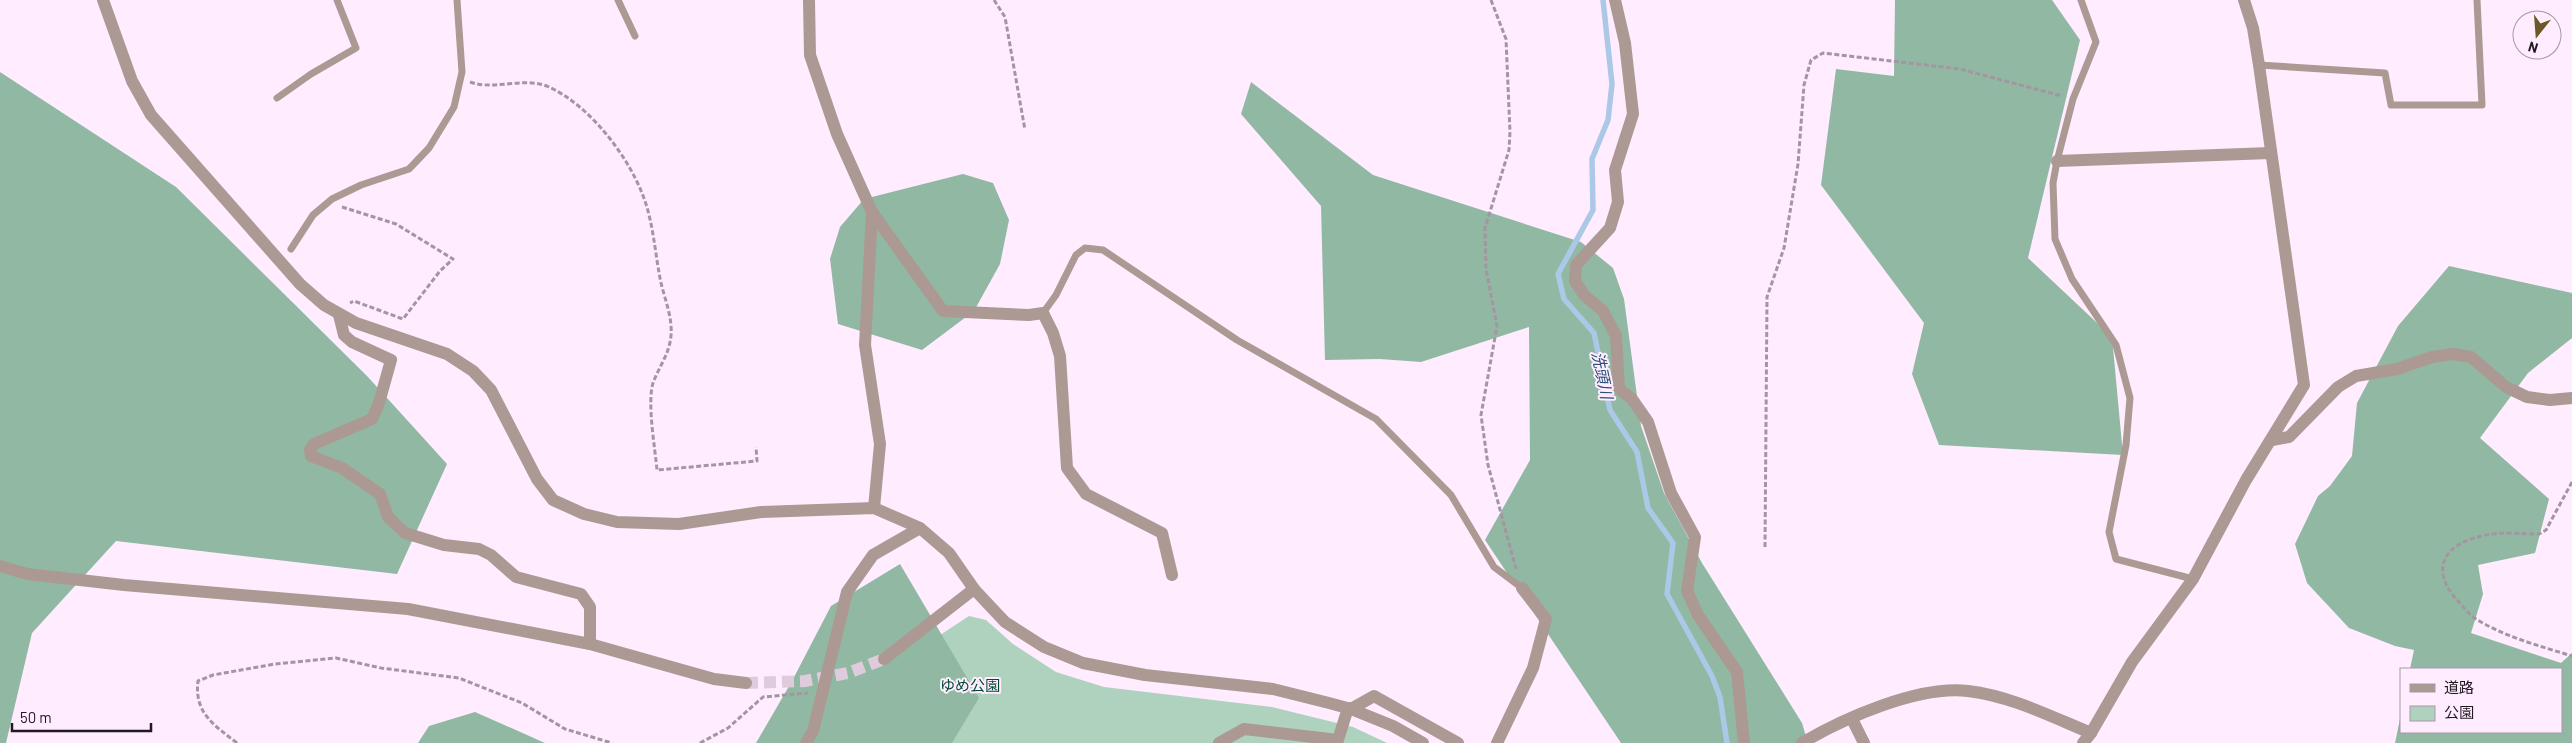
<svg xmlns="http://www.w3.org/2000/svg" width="2572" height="743" font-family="Barlow,'Noto Sans JP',sans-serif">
	<rect width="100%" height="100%" fill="#ffecfe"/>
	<polygon fill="#afd2be" points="969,616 986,620 1013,644 1056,672 1104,687 1272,707 1353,727 1387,743 818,743 937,637"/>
	<g fill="#91b8a3">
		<polygon points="1895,0 2052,0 2080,40 2028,258 2112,337 2123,455 1939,445 1912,374 1924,323 1821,185 1836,69 1894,76"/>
		<polygon points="0,72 176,187 367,376 447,464 397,574 116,541 32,633 6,743 0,743"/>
		<polygon points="1251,82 1373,175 1581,242 1613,268 1624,299 1641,426 1664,493 1702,563 1802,723 1808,743 1621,743 1485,540 1530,460 1529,327 1421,362 1380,359 1325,360 1321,206 1241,114"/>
		<polygon points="963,174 993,183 1009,220 1000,264 974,311 922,350 838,324 830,259 840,227 864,199"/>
		<polygon points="2449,266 2572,293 2572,338 2528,373 2480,438 2549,499 2535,553 2478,565 2483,594 2471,633 2561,663 2572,653 2572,743 2395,743 2401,714 2401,732 2561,732 2561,669 2410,669 2414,650 2395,646 2349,628 2307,583 2295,544 2318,496 2330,486 2352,456 2357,403 2398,326"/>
		<polygon points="900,564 979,698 952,743 756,743 792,681 831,606"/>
		<polygon points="475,712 545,743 418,743 429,726"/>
	</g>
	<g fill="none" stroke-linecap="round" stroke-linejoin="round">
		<polyline stroke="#abc8e6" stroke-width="5.5" points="1603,0 1612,84 1608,120 1592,159 1593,210 1558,274 1564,299 1594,333 1610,410 1637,452 1648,508 1673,543 1667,594 1712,676 1720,697 1727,743"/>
		<polyline stroke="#deccdd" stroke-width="12" stroke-dasharray="12 6" stroke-linecap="butt" points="746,683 805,681 848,673 884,659"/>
		<g stroke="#a396a3" stroke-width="3" stroke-dasharray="5 2.5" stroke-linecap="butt">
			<polyline points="994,0 1005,17 1025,130"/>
			<polyline points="1491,0 1506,39 1510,132 1509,150 1485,228 1486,269 1497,326 1481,415 1488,465 1516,569"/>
			<path d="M470 82C495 91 524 76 549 87 593 107 638 167 649 215 654 235 656 257 660 278 663 294 670 310 671 326 673 350 660 364 653 383 647 403 655 448 657 470L757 461 756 447"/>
			<polyline points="342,207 396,224 453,259 440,271 403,319 354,301 350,303"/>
			<path d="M2572 482 2546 530 2539 534C2521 534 2499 531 2482 536 2440 545 2430 573 2460 603 2465 609 2470 615 2476 619 2505 637 2540 646 2572 656"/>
			<polyline points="1765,547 1767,297 1784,248 1798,164 1804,85 1811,60 1823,53 1960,69 2062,96"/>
			<path d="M237 743C214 725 194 713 198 681L213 675 275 664 336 658 381 668 459 678 522 703 565 729 612 743"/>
			<polyline points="700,743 728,728 763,697 808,693"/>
		</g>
		<g stroke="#ac9993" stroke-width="7">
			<polyline points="618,0 635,36"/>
			<polyline points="2081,0 2096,42 2073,99 2057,161 2053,183 2055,239 2072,279 2116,345 2130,398 2126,445 2109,532 2116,559 2193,579"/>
			<polyline points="2259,65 2385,73 2391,105 2482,105 2477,0"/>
			<polyline points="277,98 311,74 356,48 337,0"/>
			<polyline points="291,249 313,215 332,199 361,185 409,169 429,148 454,107 462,72 457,0"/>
			<polyline points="1043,313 1056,295 1076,255 1085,248 1103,250 1237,340 1376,419 1451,495 1494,567 1522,588"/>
		</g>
		<g stroke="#ac9993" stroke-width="12">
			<polyline points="809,0 810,55 837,134 872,212 865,345 880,444 874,508"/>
			<polyline points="1615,0 1625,43 1633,114 1615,170 1618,202 1610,228 1576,265 1575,281 1584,295 1603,311 1616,336 1619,389 1632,399 1648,422 1671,493 1695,537 1687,591 1698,615 1737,672 1744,743"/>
			<polyline points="2057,161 2270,153"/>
			<polyline points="872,212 943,311 1029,315 1043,313 1053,333 1060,356 1067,468 1086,494 1162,533 1172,575"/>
			<polyline points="339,315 344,335 352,342 391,360 379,403 372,419 314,444 310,450 311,456 342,468 380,494 388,517 405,533 444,545 479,549 491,555 516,577 581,594 590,607 590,644"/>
			<polyline points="2272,440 2289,437 2338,387 2356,376 2397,369 2432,357 2453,354 2471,357 2506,387 2527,397 2550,400 2572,398"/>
			<polyline points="1351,709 1374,696 1458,743"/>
			<polyline points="1852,719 1864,743"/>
			<polyline points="806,743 813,731 847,592 873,555 920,528"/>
			<polyline points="1219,743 1244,729 1338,740 1348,708"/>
			<polyline points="1497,743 1533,668 1546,619 1522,588"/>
			<polyline points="2083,743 2091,733"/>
		</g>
		<g stroke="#ac9993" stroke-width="12">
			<polyline points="103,0 132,81 151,115 300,284 324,305 356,323 447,354 473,371 491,390 537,479 553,500 584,514 617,522 679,524 761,512 874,508 920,528 949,553 974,589 1005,622 1044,647 1083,663 1145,675 1273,689 1329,703 1351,709 1393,726 1423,743"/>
			<polyline points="0,566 27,574 124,585 408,609 590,644 714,679 746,683"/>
			<polyline points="884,659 974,589"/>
			<path d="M1802 743C1844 718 1919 685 1968 691 2011 696 2052 717 2091 733L2132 662 2193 579 2246 480 2304 385 2259 65 2253 28 2244 0"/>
		</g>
	</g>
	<g text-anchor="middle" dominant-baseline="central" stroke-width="4" stroke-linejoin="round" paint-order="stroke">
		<g font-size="15" fill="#004b2f" stroke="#ffecfe">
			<text x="970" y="685">ゆめ公園</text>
		</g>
		<g font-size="16" font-style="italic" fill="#285179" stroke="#ffecfe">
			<text transform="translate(1603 375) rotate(78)">洗頭川</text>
		</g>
	</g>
	<rect x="2400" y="668" width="162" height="65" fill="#ffecfe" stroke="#a698a5"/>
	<rect x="2410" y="684" width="25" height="8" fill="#ac9993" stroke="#a698a5"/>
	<text x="2444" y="693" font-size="15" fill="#201a20">道路</text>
	<rect x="2410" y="706" width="25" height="15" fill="#afd2be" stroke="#a698a5"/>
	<text x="2444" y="718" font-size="15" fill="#201a20">公園</text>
	<g transform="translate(2537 35) rotate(197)"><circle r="24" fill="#ffecfe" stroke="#a698a5"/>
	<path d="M0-4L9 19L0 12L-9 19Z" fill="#6a5826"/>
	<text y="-8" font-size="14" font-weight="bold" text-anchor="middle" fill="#201a20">N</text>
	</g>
	<path d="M12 723v8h139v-8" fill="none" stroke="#201a20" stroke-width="2.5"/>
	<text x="20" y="723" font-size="15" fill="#201a20" stroke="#ffecfe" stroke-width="4" paint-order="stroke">50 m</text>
</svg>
